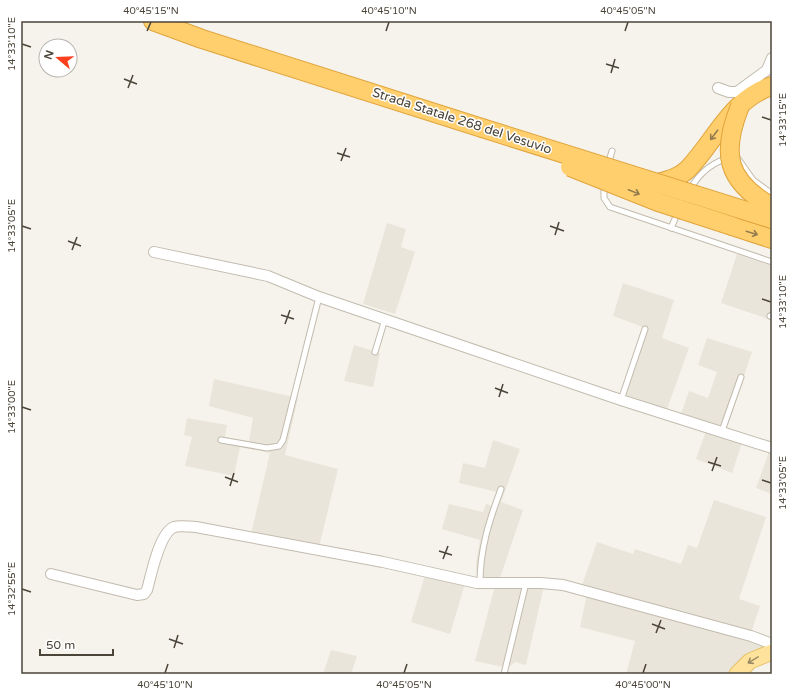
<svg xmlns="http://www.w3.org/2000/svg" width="793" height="695" font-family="'Varela Round',sans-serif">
	<rect width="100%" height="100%" fill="#f6f3ec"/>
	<g fill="#eae5da">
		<polygon points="387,223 406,229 401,247 415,252 395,314 363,304"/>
		<polygon points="737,254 772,266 771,320 721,303"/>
		<polygon points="623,283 674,300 662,338 689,348 667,409 620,393 643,327 613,316"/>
		<polygon points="707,338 752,352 726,429 681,414 689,391 708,398 717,372 698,365"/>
		<polygon points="354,345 380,353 373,387 344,381"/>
		<polygon points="214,379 298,398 285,455 338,469 319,547 251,534 270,453 240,447 234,476 185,466 192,437 184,435 187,418 227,425 225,437 249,441 253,418 209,406"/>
		<polygon points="707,428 743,440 732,473 696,459"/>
		<polygon points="493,440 520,449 501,502 523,510 499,581 477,582 476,563 480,540 442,529 449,504 483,512 486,504 492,506 497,492 459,483 463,463 485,468"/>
		<polygon points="770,449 772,450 772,494 756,488"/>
		<polygon points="714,500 766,517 739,599 760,606 751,633 581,588 597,542 633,554 635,549 681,564 688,545 697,548"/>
		<polygon points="425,575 465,584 450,634 411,622"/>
		<polygon points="495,586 544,586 526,665 515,662 508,668 475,661"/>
		<polygon points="587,594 772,647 735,674 626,674 635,641 580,627"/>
		<polygon points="331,650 357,656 351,674 323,674"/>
	</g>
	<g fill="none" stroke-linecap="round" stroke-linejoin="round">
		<defs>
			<g id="lane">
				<polyline points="736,156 753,180 772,194"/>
				<polyline points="608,165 612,151"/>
				<polyline points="604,185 604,198 610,207 772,262"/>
				<path d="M690 189C700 173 709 165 727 158"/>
				<polyline points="671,228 678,212"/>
				<polyline points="770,316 772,317"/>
				<polyline points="375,352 385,319"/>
				<polyline points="621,400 645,329"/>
				<polyline points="722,431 741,377"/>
				<polyline points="221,440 267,448 279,446 283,440 319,297"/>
				<path d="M480 583C480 549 489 521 501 489"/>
				<polyline points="504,674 526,583"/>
			</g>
			<g id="street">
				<polyline points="718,88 729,92 737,92 767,70 772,58"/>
				<polyline points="154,252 268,276 319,297 442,339 621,400 772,448"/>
				<path d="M51 574 137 595 144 594 147 590C151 576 159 533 174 527 180 525 189 527 196 527L383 562 477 583H541L563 585 751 636 772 644"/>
			</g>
			<polyline id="primary" points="737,674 750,661 772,652"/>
			<g id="highway">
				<polyline points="153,21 202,39 482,128"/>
				<path d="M658 183C669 180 680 177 688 169 715 141 732 98 772 86"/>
				<polyline points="732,226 772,239"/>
			</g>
		</defs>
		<use href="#lane" stroke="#c2bbae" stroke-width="7"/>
		<use href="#street" stroke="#c2bbae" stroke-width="12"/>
		<use href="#primary" stroke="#e6c16a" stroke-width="17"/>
		<use href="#highway" stroke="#e0a43c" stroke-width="20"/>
		<use href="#lane" stroke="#fff" stroke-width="5"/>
		<use href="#street" stroke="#fff" stroke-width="10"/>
		<use href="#primary" stroke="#ffe39c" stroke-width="15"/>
		<use href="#highway" stroke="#ffcf6e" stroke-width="18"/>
		<defs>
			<g id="highway-bridge">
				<path d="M740 106C721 153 726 181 772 207"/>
				<polyline points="482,128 772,219"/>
				<polyline points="570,167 658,202 732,226"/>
			</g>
		</defs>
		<use href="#highway-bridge" stroke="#e0a43c" stroke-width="20" stroke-linecap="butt"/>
		<use href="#highway-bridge" stroke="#ffcf6e" stroke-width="18"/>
	</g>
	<defs><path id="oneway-shaft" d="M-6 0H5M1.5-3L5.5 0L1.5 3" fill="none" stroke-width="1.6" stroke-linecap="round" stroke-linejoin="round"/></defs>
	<g stroke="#937c4e">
		<use href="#oneway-shaft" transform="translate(714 135) rotate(127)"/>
		<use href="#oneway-shaft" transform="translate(634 192) rotate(22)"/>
		<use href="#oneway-shaft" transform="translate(752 233) rotate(17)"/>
	</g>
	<use stroke="#9c8c66" href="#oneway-shaft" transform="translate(753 660) rotate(149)"/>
	<path fill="none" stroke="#4b4439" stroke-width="1.5" d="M147 31 151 22M386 31 389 22M625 31 628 22M22 44 31 47M606 64 619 68M611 73 615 59M124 79 137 84M128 88 133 75M762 117 771 120M337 153 350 157M341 161 346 148M22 226 31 229M550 226 564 231M555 235 559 222M68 241 81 246M72 250 77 237M762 299 771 302M281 315 294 319M285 324 290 310M495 388 508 393M499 397 503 384M22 407 31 410M708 462 721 466M712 471 717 457M225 477 238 482M762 480 771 483M230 486 234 473M439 551 452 555M443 559 448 546M22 589 31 592M652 624 665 629M656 633 661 620M169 639 183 644M174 648 178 635M165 673 168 664M404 673 407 664M643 673 646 664"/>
	<g text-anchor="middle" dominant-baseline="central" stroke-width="3" stroke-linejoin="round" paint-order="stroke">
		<g font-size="13" fill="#4b4439" stroke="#fff">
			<text transform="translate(462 121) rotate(18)">Strada Statale 268 del Vesuvio</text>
		</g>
	</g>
	<rect width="793" height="695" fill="none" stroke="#ffffff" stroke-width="44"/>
	<g transform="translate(58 58) rotate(289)"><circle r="19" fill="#ffffff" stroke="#b7b4b0"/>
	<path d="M0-3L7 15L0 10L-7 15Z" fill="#fc3f1d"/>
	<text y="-6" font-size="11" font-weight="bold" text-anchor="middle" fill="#4b4439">N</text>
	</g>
	<path d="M40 649v6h73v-6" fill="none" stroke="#4b4439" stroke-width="2"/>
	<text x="46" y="649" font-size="12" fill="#4b4439" stroke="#ffffff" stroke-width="3" paint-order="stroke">50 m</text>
	<rect x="22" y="22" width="749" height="651" fill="none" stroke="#4b4439" stroke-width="1.5"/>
	<g font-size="10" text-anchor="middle" fill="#4b4439">
		<text x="151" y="14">40°45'15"N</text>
		<text x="389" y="14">40°45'10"N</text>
		<text x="628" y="14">40°45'05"N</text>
		<text transform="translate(11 44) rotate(-90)" y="4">14°33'10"E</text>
		<text transform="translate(782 120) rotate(-90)" y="4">14°33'15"E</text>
		<text transform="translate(11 226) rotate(-90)" y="4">14°33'05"E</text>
		<text transform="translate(782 302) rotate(-90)" y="4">14°33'10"E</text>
		<text transform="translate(11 407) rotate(-90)" y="4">14°33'00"E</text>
		<text transform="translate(782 483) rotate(-90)" y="4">14°33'05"E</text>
		<text transform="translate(11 589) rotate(-90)" y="4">14°32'55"E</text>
		<text x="165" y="688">40°45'10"N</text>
		<text x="404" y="688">40°45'05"N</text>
		<text x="643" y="688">40°45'00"N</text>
	</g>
</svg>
